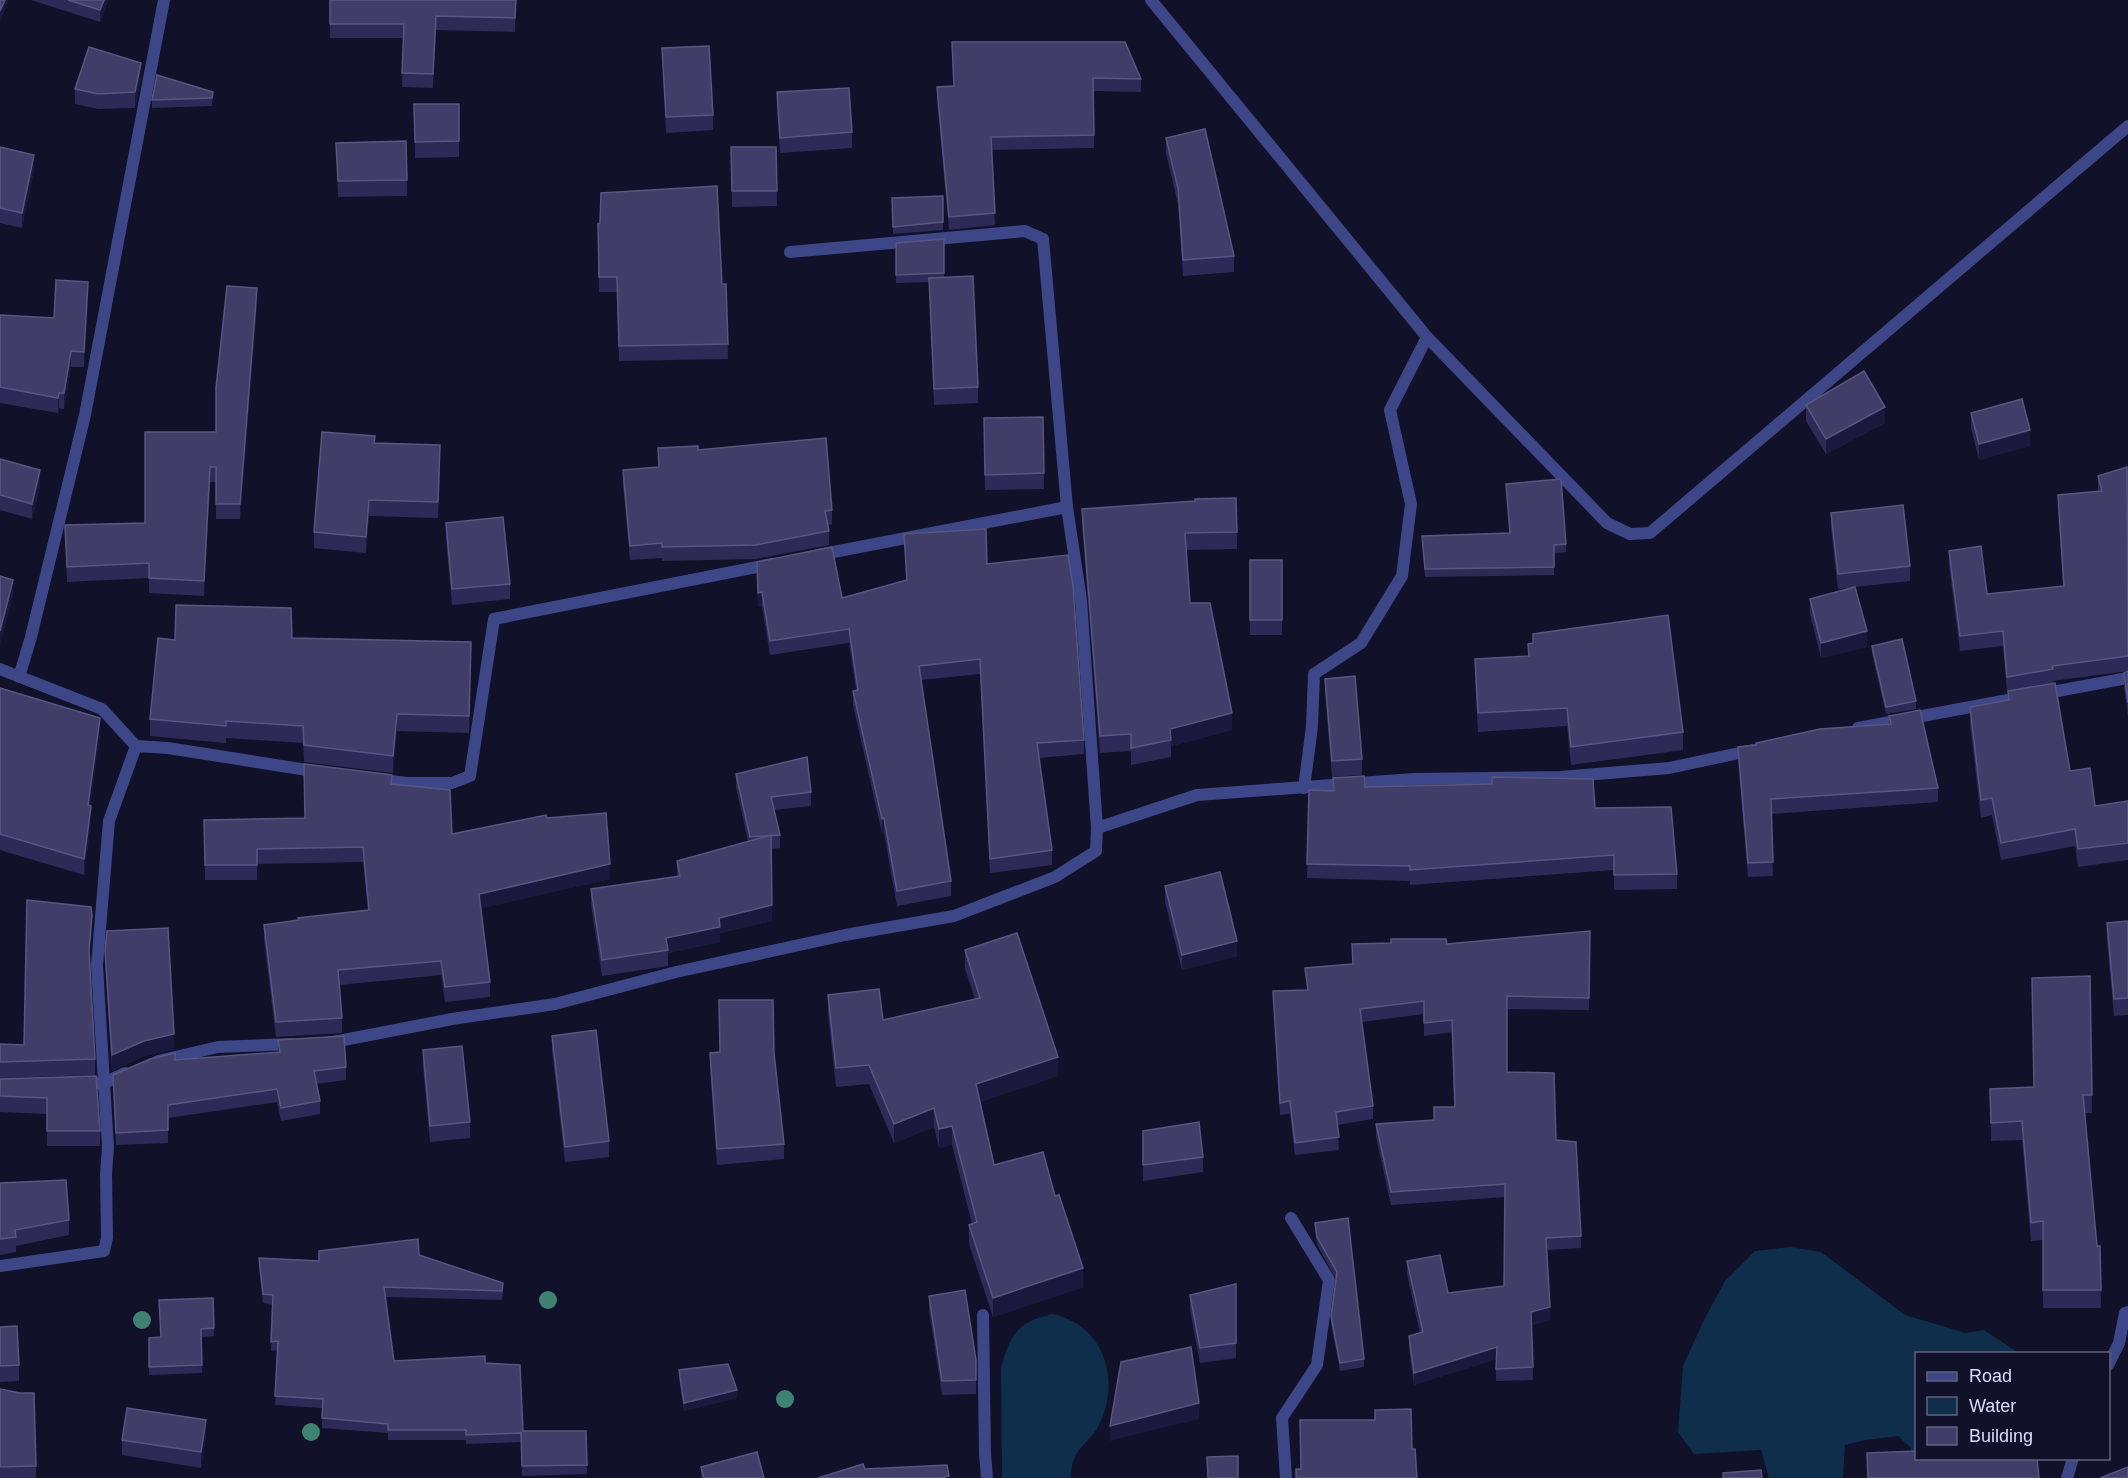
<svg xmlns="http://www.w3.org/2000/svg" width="2128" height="1478" font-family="Helvetica,sans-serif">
	<rect width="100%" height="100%" fill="#111129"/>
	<g fill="#0e2e4b">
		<polygon points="1790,1247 1821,1252 1905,1315 1966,1333 1984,1330 2019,1353 1916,1354 1916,1458 1911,1478 1911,1448 1898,1436 1865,1440 1845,1445 1843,1478 1769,1478 1761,1450 1694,1454 1678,1432 1683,1366 1703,1322 1725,1281 1755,1251"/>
		<path d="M1052 1314C1103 1324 1121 1378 1100 1423 1090 1446 1071 1445 1071 1478H1002L1001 1367C1011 1334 1017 1322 1052 1314Z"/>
	</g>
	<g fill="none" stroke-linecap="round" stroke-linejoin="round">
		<g stroke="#3d4687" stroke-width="12">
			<polyline points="1151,0 1427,337 1607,523 1630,534 1650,533 2128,126"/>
			<polyline points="790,252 1025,231 1043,239 1067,507 1081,600 1097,828"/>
			<polyline points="818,555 1067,507"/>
			<polyline points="0,669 102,709 136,746"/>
			<polyline points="19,677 31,637 85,415 164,0"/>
			<polyline points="2041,694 2128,678"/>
			<polyline points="1858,728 2024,697"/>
			<polyline points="376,779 406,783 452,783 470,776 494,619 772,564"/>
			<polyline points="1304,788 1312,726 1314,674 1361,643 1402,576 1411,504 1390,410 1427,337"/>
			<polyline points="328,1043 452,1019 555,1004 676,972 845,935 954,916 1055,877 1096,851 1097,828 1197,795 1414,779 1560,777 1669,768 1753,750"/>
			<polyline points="158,1061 218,1047 292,1044"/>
			<polyline points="97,1083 104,1083 97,965 109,821 136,746 168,748 320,772"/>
			<polyline points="0,1266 104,1251 107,1238 106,1174 108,1147 104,1083 125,1073"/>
			<polyline points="983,1315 985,1454 987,1478"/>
			<polyline points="2108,1365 2119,1343 2125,1313 2128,1312"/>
			<polyline points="1286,1478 1282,1418 1317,1365 1329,1280 1291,1218"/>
			<polyline points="2067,1478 2073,1458"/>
		</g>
	</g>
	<g fill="#408272">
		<circle cx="548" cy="1300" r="9"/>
		<circle cx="142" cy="1320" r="9"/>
		<circle cx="785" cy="1399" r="9"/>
		<circle cx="311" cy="1432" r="9"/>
	</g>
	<g fill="#2d2a57">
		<polygon points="31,0 108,0 100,22"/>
		<polygon points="330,0 516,0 515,32 436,30 433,88 402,87 403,38 330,38"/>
		<polygon points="952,42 1141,79 1141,92 1094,91 1094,148 991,150 995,225 949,230 937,100 937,87 953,86"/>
		<polygon points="662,48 713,115 713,130 666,133"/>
		<polygon points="141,78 135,108 98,109 75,104 75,89"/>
		<polygon points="213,92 212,106 152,108 152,100"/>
		<polygon points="777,92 852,132 852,148 780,153 777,108"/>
		<polygon points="414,104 459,104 459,157 415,158"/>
		<polygon points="1166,138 1234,256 1234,272 1183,276 1178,204 1166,153"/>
		<polygon points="406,141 407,196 338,197 336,143"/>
		<polygon points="0,147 34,170 22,228 0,223"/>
		<polygon points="731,147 776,147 777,206 732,207"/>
		<polygon points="943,196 943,230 893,234 892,206"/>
		<polygon points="598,224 722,284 726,284 728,359 619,361 617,292 599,292"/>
		<polygon points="944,239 944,277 978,387 978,403 934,405 929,282 896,283 896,243"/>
		<polygon points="88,297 84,367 71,367 64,409 59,408 58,413 0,403 0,315 54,318"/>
		<polygon points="257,303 240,519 216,519 216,482 210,482 204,596 149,593 149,578 67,582 65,525 145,523 216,432"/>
		<polygon points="1806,405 1885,423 1826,454 1806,421"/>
		<polygon points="1971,413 2030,446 1979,460 1971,428"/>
		<polygon points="1043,417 1044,489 985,490 984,418"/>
		<polygon points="375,443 440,461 438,518 369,516 366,553 314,548 314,532"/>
		<polygon points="658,448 698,450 832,510 832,524 828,525 829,531 829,545 756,559 662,561 662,558 630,560 623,485 623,470 659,467"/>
		<polygon points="0,459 40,486 32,519 0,510"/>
		<polygon points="2128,469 2128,671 2053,681 2070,771 2095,806 2128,801 2128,860 2078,867 2075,846 2001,860 1992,815 1981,818 1970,724 1970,707 2008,700 2008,692 2007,692 2003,646 1960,651 1949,565 1949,551 1987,594 2063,586 2058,509 2058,495 2098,491 2098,476"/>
		<polygon points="1506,484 1566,544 1566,552 1554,553 1554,575 1425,577 1422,536 1510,533"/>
		<polygon points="1082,509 1237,532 1237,549 1186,550 1190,603 1232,730 1171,746 1171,757 1131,765 1131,751 1100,753 1082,526"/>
		<polygon points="1831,513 1910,566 1910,581 1855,587 1867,647 1821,658 1810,614 1810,599 1851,588 1838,589 1831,529"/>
		<polygon points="446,523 510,584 510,599 452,605 446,539"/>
		<polygon points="904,534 987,564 1084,740 1084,754 1039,758 1052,850 1052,865 990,873 980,674 921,680 951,881 951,896 897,906 884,833 882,833 853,705 853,691 856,690 849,643 770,655 762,606 758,607 757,562 842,598 906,580"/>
		<rect x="1250" y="560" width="32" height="75"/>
		<polygon points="292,638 471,658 469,733 397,731 393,773 304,762 303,743 226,738 226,743 150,736 150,719 175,640"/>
		<polygon points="1528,644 1683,732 1683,750 1571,765 1567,726 1478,732 1475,677 1475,659 1528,656"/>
		<polygon points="1872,646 1916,701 1916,709 1886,714 1872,654"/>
		<polygon points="2128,671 2128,717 2124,687 2124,673"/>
		<polygon points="1325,679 1362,759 1362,775 1332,777 1325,694"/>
		<polygon points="0,688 100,733 90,806 91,822 84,875 0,850"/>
		<polygon points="1889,716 1938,788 1938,802 1771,814 1773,876 1748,877 1738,761 1738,747 1889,724"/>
		<polygon points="736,774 811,792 811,806 774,810 780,835 780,848 771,849 772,921 720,933 720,942 668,953 668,966 602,976 591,905 591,889 677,876 677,861 748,841 736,787"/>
		<polygon points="1333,778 1365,787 1595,808 1677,874 1677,889 1614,890 1614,870 1410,885 1410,881 1307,878 1309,790 1333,791"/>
		<polygon points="392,784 452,834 547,818 610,879 481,908 490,982 490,997 445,1002 441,975 339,985 342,1018 342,1033 276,1037 264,940 264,925 368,911 363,862 257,864 257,880 205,880 204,820 305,818"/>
		<polygon points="1165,886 1237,956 1182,970 1165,902"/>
		<polygon points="2128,921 2128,1015 2114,1016 2107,940 2107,923"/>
		<polygon points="92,931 89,959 95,1059 95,1075 0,1078 0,1044 24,1045"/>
		<polygon points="1590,931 1589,1010 1507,1009 1507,1072 1556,1140 1581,1236 1581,1248 1547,1250 1550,1320 1532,1325 1533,1380 1496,1381 1496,1359 1414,1385 1409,1349 1409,1336 1420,1333 1407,1274 1407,1261 1448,1293 1504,1286 1505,1197 1391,1205 1376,1137 1376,1124 1434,1121 1434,1107 1454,1107 1452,1032 1424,1036 1424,1014 1362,1022 1373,1106 1373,1119 1337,1125 1339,1150 1295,1155 1290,1114 1280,1115 1273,991 1307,990 1305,968 1352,964 1447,944"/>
		<polygon points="105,950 174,1049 144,1056 112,1071 105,965"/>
		<polygon points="965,950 1058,1076 980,1102 994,1165 1055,1196 1083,1287 993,1317 969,1244 969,1225 972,1224 952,1145 939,1148 934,1127 894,1143 869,1084 836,1087 828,1014 828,995 883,1020 975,999 965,969"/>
		<polygon points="2090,976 2092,1113 2085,1113 2097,1246 2100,1246 2101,1308 2043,1308 2043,1240 2031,1241 2022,1140 1991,1141 1990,1089 2033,1087"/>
		<polygon points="552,1036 609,1141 609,1157 565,1162 552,1051"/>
		<polygon points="278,1040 346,1067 346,1080 316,1084 320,1101 320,1114 281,1121 277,1102 168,1118 168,1143 116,1145 113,1075 175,1060 278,1053"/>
		<polygon points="423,1050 470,1122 470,1138 430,1142 423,1066"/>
		<polygon points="710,1053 774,1053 784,1144 784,1159 717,1165 710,1068"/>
		<polygon points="96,1076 100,1131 100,1146 47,1146 47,1114 0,1112 0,1079"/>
		<polygon points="1143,1131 1203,1157 1203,1172 1143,1181"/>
		<polygon points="0,1183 69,1220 69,1235 16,1246 16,1252 0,1255"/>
		<polygon points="1348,1218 1364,1359 1364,1367 1340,1371 1331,1324 1331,1316 1336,1279 1317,1245 1315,1231 1315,1223"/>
		<polygon points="419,1255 503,1283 503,1292 502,1300 385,1297 394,1361 485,1363 523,1431 586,1431 587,1474 522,1476 521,1442 466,1444 466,1440 388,1440 388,1433 322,1428 322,1408 275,1405 278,1350 271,1351 273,1305 263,1303 259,1268 259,1258 319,1260"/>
		<polygon points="1190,1295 1236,1343 1236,1358 1200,1363 1190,1310"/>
		<polygon points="929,1296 976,1360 976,1394 942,1395 929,1310"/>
		<polygon points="213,1298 214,1336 201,1337 202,1373 149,1375 149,1338 161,1337"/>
		<polygon points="0,1327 19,1365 19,1381 0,1382"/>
		<polygon points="679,1370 737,1398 684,1411 679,1378"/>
		<polygon points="0,1389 36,1466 36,1478 0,1478"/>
		<polygon points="206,1435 201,1468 122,1455 122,1440"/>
		<polygon points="701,1467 764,1478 701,1478"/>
	</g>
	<g fill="#1a183d">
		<polygon points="5,0 9,0 0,23 0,11"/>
		<polygon points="104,0 108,0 100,22 100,10"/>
		<polygon points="436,16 436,30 433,88 433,74"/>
		<polygon points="141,63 141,78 135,108 135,92"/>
		<polygon points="34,155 34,170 22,228 22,213"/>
		<polygon points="88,282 88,297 84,367 84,352"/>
		<polygon points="257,288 257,303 240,519 240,504"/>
		<polygon points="71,351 71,367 64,409 64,393"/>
		<polygon points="59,393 59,408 58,413 58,398"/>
		<polygon points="1885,407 1885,423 1826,454 1826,439"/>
		<polygon points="2030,430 2030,446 1979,460 1979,444"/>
		<polygon points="210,467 210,482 204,596 204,581"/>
		<polygon points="40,470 40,486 32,519 32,504"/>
		<polygon points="369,500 369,516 366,553 366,537"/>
		<polygon points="13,580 13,595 0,646 0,631"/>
		<polygon points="762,592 762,606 758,607 758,593"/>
		<polygon points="1867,631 1867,647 1821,658 1821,643"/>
		<polygon points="1232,713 1232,730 1171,746 1170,729"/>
		<polygon points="397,714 397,731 393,773 393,756"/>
		<polygon points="100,718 100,733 88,821 88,805"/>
		<polygon points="91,806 91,822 84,875 84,859"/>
		<polygon points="884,818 884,833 882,833 882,819"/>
		<polygon points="610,864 610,879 479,909 479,894"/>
		<polygon points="772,905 772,921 720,933 720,942 668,953 666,938 719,918"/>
		<polygon points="92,915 92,931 89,965 89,950"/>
		<polygon points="1237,941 1237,956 1182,970 1182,955"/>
		<polygon points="174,1034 174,1049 144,1056 112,1071 112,1055 144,1041"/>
		<polygon points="1058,1057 1058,1076 976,1103 976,1084"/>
		<polygon points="934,1108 934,1127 894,1143 894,1124"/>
		<polygon points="952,1126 952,1145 939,1148 939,1129"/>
		<polygon points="1083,1268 1083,1287 993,1317 993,1298"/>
		<polygon points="1550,1307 1550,1320 1531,1325 1531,1312"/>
		<polygon points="1497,1347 1497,1359 1414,1385 1414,1373"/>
		<polygon points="737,1390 737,1398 684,1411 684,1403"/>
		<polygon points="1199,1403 1199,1419 1110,1441 1110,1426"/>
		<polygon points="206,1420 206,1435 201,1468 201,1452"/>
	</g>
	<g fill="#403d69" stroke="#585680" stroke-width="1.5">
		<polygon points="0,0 5,0 0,11"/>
		<polygon points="68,0 104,0 100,10"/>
		<polygon points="330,0 516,0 515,18 436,16 433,74 402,73 404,24 330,24"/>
		<polygon points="952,42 1125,42 1141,79 1093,78 1094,135 991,137 995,213 949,217 937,87 954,86"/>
		<polygon points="709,46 713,115 666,117 662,48"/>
		<polygon points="89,47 141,63 135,92 98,94 75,89"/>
		<polygon points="157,75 213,92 212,98 152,100"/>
		<polygon points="849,88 852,132 780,138 777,92"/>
		<polygon points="414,104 459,104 459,141 415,142"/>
		<polygon points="1205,129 1234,256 1183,260 1178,188 1166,138"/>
		<polygon points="406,141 407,180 338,181 336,143"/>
		<polygon points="0,147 34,155 22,213 0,208"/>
		<polygon points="731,147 776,147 777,191 732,191"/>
		<polygon points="717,186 722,284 726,284 728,344 619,346 617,277 599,277 598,224 600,223 601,193"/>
		<polygon points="943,196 943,222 893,227 892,198"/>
		<polygon points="944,239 944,273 896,275 896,243"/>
		<polygon points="973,276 978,387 934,389 929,278"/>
		<polygon points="56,280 88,282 84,352 71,351 64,393 59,393 58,398 0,387 0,315 54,318"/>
		<polygon points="227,286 257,288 240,504 216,504 216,467 210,467 204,581 149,578 149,563 67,567 65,525 145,523 145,432 216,432 216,388"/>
		<polygon points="1864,371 1885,407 1826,439 1806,405"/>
		<polygon points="2022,399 2030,430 1979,444 1971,413"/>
		<polygon points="1043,417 1044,473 985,475 984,418"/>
		<polygon points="322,432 375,436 374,443 440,445 438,502 369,500 366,537 314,532"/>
		<polygon points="826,438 832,510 825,511 829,531 756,545 662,547 662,543 630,546 623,470 659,467 658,448 698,446 698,450"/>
		<polygon points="0,459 40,470 32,504 0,495"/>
		<polygon points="2127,467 2128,656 2052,666 2053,669 2007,677 2003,631 1960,636 1949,551 1981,546 1987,594 2064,586 2058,495 2102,491 2098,476"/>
		<polygon points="1561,479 1566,544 1554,545 1554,567 1425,569 1422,536 1510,533 1506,484"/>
		<polygon points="1236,498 1237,532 1185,533 1190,603 1210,603 1232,713 1170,729 1171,740 1131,748 1131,734 1100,736 1082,509 1195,501 1195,499"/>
		<polygon points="1903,505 1910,566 1838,574 1831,513"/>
		<polygon points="503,517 510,584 452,589 446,523"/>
		<polygon points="986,529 987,564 1068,555 1073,586 1084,740 1037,743 1052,850 990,859 980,659 919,666 951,881 897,891 884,818 882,819 853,691 858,690 849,629 770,641 762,592 758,593 757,562 832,547 842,598 907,580 904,534"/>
		<rect x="1250" y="560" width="32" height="60"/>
		<polygon points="0,576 13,580 0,631"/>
		<polygon points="1855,587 1867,631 1821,643 1810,599"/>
		<polygon points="176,605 291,608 292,638 471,642 469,716 397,714 393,756 304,745 303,726 226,721 226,726 150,719 158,638 175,640"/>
		<polygon points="1668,615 1683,732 1571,747 1567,708 1478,713 1475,659 1529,656 1528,644 1533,643 1533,634"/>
		<polygon points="1902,639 1916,701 1886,707 1872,646"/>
		<polygon points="2128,671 2128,703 2124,673"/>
		<polygon points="1355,676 1362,759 1332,761 1325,679"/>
		<polygon points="2055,683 2070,771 2090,768 2095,806 2128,801 2128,843 2078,849 2075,829 2001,843 1992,798 1981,800 1970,707 2009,700 2008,691"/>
		<polygon points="0,688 100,718 88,805 91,806 84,859 0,834"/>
		<polygon points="1920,710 1938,788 1771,799 1773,862 1748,863 1738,747 1756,745 1756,743 1820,729 1891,724 1889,716"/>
		<polygon points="807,757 811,792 771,797 780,835 750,837 736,774"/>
		<polygon points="304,764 392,775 391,784 450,790 452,834 546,815 547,818 606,813 610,864 479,894 490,982 445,987 441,961 338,970 342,1018 276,1022 264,925 299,920 298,918 369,910 363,847 257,849 257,865 205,865 204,820 305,818"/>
		<polygon points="1364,776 1365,787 1492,784 1492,777 1593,779 1595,808 1671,807 1677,874 1614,875 1614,855 1410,870 1410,866 1307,864 1309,790 1334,791 1333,778"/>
		<polygon points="771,835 772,905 719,918 720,927 666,938 668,950 602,960 591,889 680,876 677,861"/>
		<polygon points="1220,872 1237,941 1182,955 1165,886"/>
		<polygon points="27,900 91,907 92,915 89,950 95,1059 0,1062 0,1044 24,1045"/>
		<polygon points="2128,921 2128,998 2114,999 2107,923"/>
		<polygon points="168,928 174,1034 144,1041 112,1055 105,950 107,931"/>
		<polygon points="1590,931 1589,998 1507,996 1507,1072 1554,1073 1556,1140 1576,1142 1581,1236 1546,1238 1550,1307 1531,1312 1533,1367 1496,1369 1497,1347 1414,1373 1409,1336 1423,1332 1407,1261 1440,1255 1448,1293 1504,1286 1505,1184 1391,1192 1376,1124 1434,1120 1434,1107 1455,1107 1452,1020 1424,1023 1424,1001 1360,1009 1373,1106 1336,1112 1339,1137 1295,1143 1290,1101 1280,1103 1273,991 1308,990 1305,968 1353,964 1352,944 1391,943 1391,939 1446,939 1447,944"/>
		<polygon points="1017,933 1058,1057 976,1084 994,1165 1043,1152 1055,1196 1059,1195 1083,1268 993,1298 969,1225 977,1222 952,1126 939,1129 934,1108 894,1124 869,1065 836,1068 828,995 879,989 883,1020 980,998 965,950"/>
		<polygon points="2090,976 2092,1095 2083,1095 2097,1246 2100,1246 2101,1290 2043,1290 2043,1221 2031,1223 2022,1121 1991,1123 1990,1089 2034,1087 2032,978"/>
		<polygon points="719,1000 773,1000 774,1053 784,1144 717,1149 710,1053 720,1052"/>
		<polygon points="596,1030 609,1141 565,1147 552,1036"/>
		<polygon points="344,1036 346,1067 314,1071 320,1101 281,1108 277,1089 168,1105 168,1130 116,1133 113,1075 150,1059 175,1053 175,1060 280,1052 278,1040"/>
		<polygon points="462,1046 470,1122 430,1126 423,1050"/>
		<polygon points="96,1076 100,1131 47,1131 47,1098 0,1096 0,1079"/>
		<polygon points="1199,1122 1203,1157 1143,1165 1143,1131"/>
		<polygon points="66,1180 69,1220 15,1230 16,1237 0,1239 0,1183"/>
		<polygon points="1348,1218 1364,1359 1340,1363 1331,1316 1337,1272 1317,1237 1315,1223"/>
		<polygon points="418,1239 419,1255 503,1283 502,1291 384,1287 394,1361 485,1356 485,1363 520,1365 523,1431 586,1431 587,1465 522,1466 521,1433 466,1435 466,1430 388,1430 388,1424 322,1418 323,1399 275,1396 278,1341 271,1342 273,1295 263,1294 259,1258 319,1261 319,1251"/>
		<polygon points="1236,1284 1236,1343 1200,1348 1190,1295"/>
		<polygon points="965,1290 976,1360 976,1380 942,1381 929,1296"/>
		<polygon points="213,1298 214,1328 201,1329 202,1365 149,1367 149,1338 161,1337 159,1300"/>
		<polygon points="17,1326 19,1365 0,1366 0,1327"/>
		<polygon points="1191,1347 1199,1403 1110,1426 1121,1362"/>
		<polygon points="728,1364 737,1390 684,1403 679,1370"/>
		<polygon points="0,1389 20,1393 34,1393 36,1466 0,1467"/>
		<polygon points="127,1408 206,1420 201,1452 122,1440"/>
		<polygon points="1411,1409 1412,1449 1415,1449 1417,1478 1296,1478 1296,1469 1301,1469 1300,1420 1375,1420 1375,1410"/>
		<polygon points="1917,1451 1917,1458 2037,1458 2039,1478 1868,1478 1867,1453"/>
		<polygon points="757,1452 764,1478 704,1478 701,1467"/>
		<polygon points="1238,1456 1238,1478 1208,1478 1207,1457"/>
		<polygon points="863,1464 865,1469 947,1465 949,1476 941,1478 818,1478"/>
		<polygon points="2128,1467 2128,1478 2100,1478"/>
		<polygon points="1761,1470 1762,1478 1723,1478 1723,1473"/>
	</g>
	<rect x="1915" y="1352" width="195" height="108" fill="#111129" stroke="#61627e" stroke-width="1.5"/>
	<rect x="1927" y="1372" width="30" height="9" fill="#3d4687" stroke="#61627e" stroke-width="1.5"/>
	<text x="1969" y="1382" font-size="18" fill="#dadbfe">Road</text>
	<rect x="1927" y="1397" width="30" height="18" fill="#0e2e4b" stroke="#61627e" stroke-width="1.5"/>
	<text x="1969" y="1412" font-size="18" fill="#dadbfe">Water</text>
	<rect x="1927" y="1427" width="30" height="18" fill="#403d69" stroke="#61627e" stroke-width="1.5"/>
	<text x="1969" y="1442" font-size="18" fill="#dadbfe">Building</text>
</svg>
